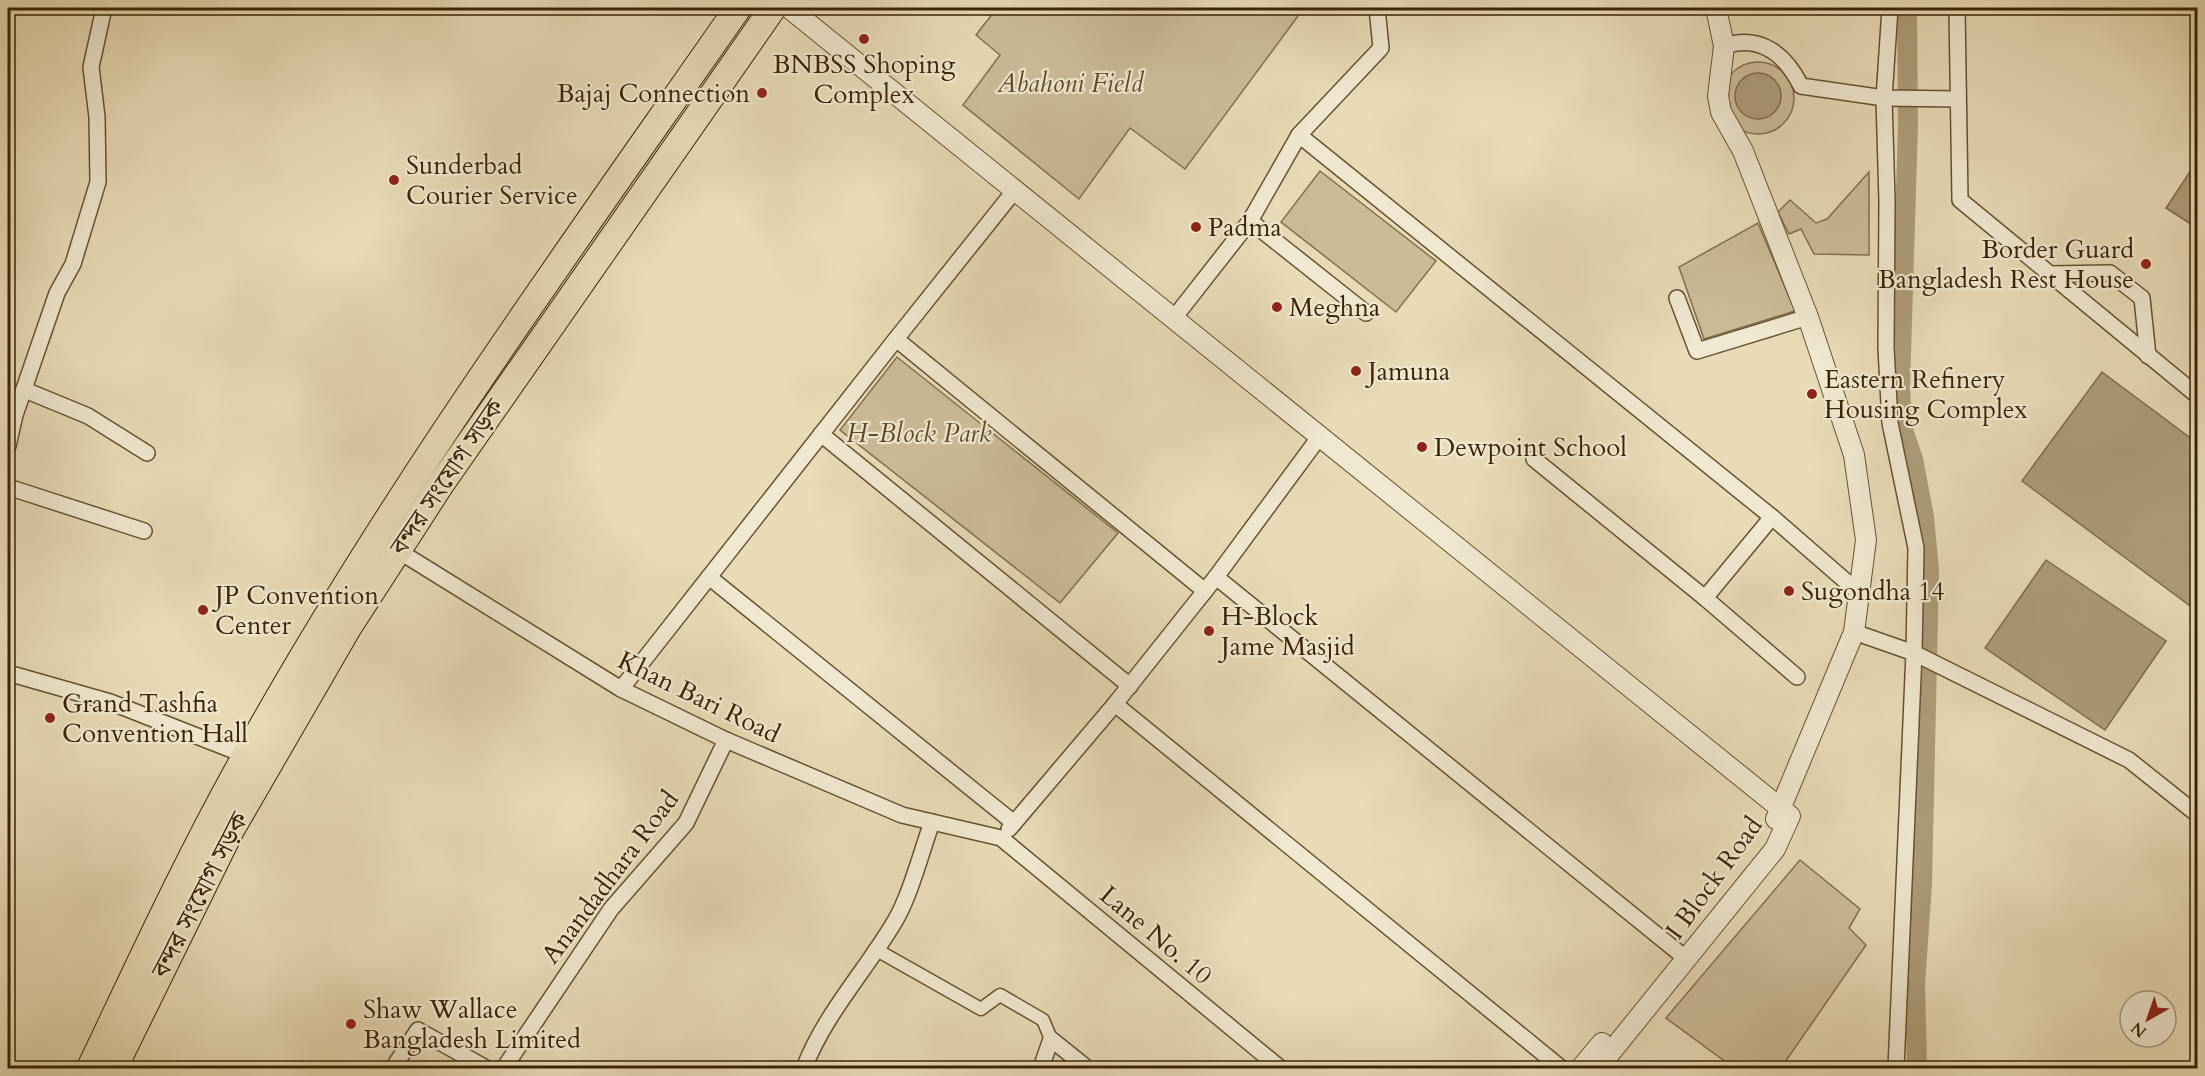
<svg xmlns="http://www.w3.org/2000/svg" width="2205" height="1076" font-family="Cardo,'Noto Serif Bengali',serif">
	<rect width="100%" height="100%" fill="#e8dbb6"/>
	<filter id="stains"><feTurbulence type="fractalNoise" baseFrequency=".00333" numOctaves="4"/><feColorMatrix values="0 0 0 0 .2 0 0 0 0 .09 0 0 0 0 .02 0 0 0 .5 -.17"/></filter>
	<radialGradient id="worn" r=".72"><stop offset=".6" stop-color="#630" stop-opacity="0"/><stop offset="1" stop-color="#630" stop-opacity=".3"/></radialGradient>
	<g fill="#cbbc98" stroke="#83704e" stroke-width="1.5">
		<polygon points="997,8 1304,8 1185,169 1130,128 1079,199 963,105 1000,55 976,35"/>
		<circle cx="1758" cy="98" r="36"/>
		<polygon points="1320,171 1436,261 1396,312 1281,222"/>
		<polygon points="1869,172 1869,255 1814,254 1801,229 1789,234 1778,212 1790,200 1816,223 1827,219"/>
		<polygon points="1758,223 1795,311 1704,339 1679,267"/>
		<polygon points="897,357 1118,533 1060,603 840,430"/>
		<polygon points="1800,860 1860,909 1849,928 1866,945 1781,1068 1734,1068 1666,1018"/>
	</g>
	<g fill="#ad9d79" stroke="#7f6d4a" stroke-width="1.5">
		<circle cx="1758" cy="96" r="23"/>
		<polygon points="2197,161 2197,228 2166,208"/>
		<polygon points="2102,372 2197,443 2197,611 2022,481"/>
		<polygon points="2046,560 2166,641 2105,730 1985,648"/>
	</g>
	<g fill="none" stroke-linecap="round" stroke-linejoin="round">
		<polyline stroke="#ad9d79" stroke-width="20" points="1907,8 1908,125 1900,388 1902,427 1913,459 1924,517 1929,571 1922,884 1915,984 1917,1068"/>
		<defs>
			<polyline id="pedestrian" points="875,949 981,1009 1000,995 1043,1020 1051,1039"/>
			<g id="minor">
				<polyline points="1890,8 1884,98 1887,201 1886,348 1890,423 1916,548 1914,653 1896,1068"/>
				<polyline points="1957,8 1960,200 2198,396"/>
				<path d="M1724 46C1760 34 1785 54 1801 86L1884 98 1958 99"/>
				<polyline points="1299,135 1772,517"/>
				<polyline points="1015,190 896,339 1205,591"/>
				<polyline points="1250,221 1299,135 1381,48 1377,8"/>
				<polyline points="2049,274 2110,273 2142,298 2148,356"/>
				<polyline points="1677,298 1697,351 1808,317"/>
				<polyline points="1174,318 1250,221 1366,313"/>
				<polyline points="25,390 88,416 147,453"/>
				<polyline points="821,434 1130,686"/>
				<polyline points="1320,436 1216,577 1678,952"/>
				<polyline points="8,446 15,415 57,293 73,264 98,182 97,117 91,67 104,8"/>
				<polyline points="1534,459 1705,598 1797,677"/>
				<polyline points="8,487 144,531"/>
				<polyline points="397,550 621,689 726,740 902,815 1001,838 1280,1068"/>
				<polyline points="709,577 1014,823"/>
				<polyline points="1216,577 1115,704 1561,1068"/>
				<polyline points="1705,598 1772,517 1857,591"/>
				<polyline points="1854,632 1914,653 2129,760 2198,815"/>
				<polyline points="8,673 110,702 245,755"/>
				<polyline points="621,689 896,339"/>
				<polyline points="1009,829 1115,704"/>
				<polyline points="393,1068 418,1030 486,1068"/>
				<polyline points="504,1068 611,909 686,823 726,740"/>
				<path d="M804 1068C826 1012 865 972 895 921 910 896 922 850 932 822"/>
				<polyline points="1041,1068 1051,1039 1087,1068"/>
			</g>
			<g id="tertiary">
				<polyline points="789,8 1790,816 1775,849 1598,1068"/>
				<polyline points="1716,8 1724,46 1718,96 1721,112 1743,151 1808,317 1854,455 1866,540 1854,632 1776,819"/>
				<polyline points="1581,1068 1602,1043"/>
			</g>
			<g id="trunk">
				<path d="M90 1068C140 963 189 856 246 755 391 494 568 252 738 8"/>
				<polyline points="114,1068 231,830 348,628 441,484 773,8"/>
			</g>
		</defs>
		<use href="#pedestrian" stroke="#665230" stroke-width="15"/>
		<use href="#minor" stroke="#665230" stroke-width="18"/>
		<use href="#tertiary" stroke="#665230" stroke-width="22"/>
		<use href="#trunk" stroke="#3b2404" stroke-width="28"/>
		<use href="#pedestrian" stroke="#f0e8d0" stroke-width="12"/>
		<use href="#minor" stroke="#f0e8d0" stroke-width="15"/>
		<use href="#tertiary" stroke="#f0e8d0" stroke-width="20"/>
		<use href="#trunk" stroke="#e8dbb6" stroke-width="26"/>
	</g>
	<g fill="#8f2418" stroke="#f0e8d0" stroke-width="2">
		<circle cx="864" cy="39" r="6"/>
		<circle cx="762" cy="93" r="6"/>
		<circle cx="394" cy="180" r="6"/>
		<circle cx="1196" cy="227" r="6"/>
		<circle cx="2146" cy="264" r="6"/>
		<circle cx="1277" cy="307" r="6"/>
		<circle cx="1356" cy="371" r="6"/>
		<circle cx="1812" cy="394" r="6"/>
		<circle cx="1422" cy="447" r="6"/>
		<circle cx="1789" cy="591" r="6"/>
		<circle cx="203" cy="610" r="6"/>
		<circle cx="1209" cy="631" r="6"/>
		<circle cx="50" cy="718" r="6"/>
		<circle cx="351" cy="1024" r="6"/>
	</g>
	<g text-anchor="middle" dominant-baseline="central" stroke-width="4.5" stroke-linejoin="round" paint-order="stroke">
		<g font-size="26" fill="#3b2404" stroke="#f0e8d0" text-anchor="start">
			<text x="864" y="64" text-anchor="middle">BNBSS Shoping<tspan x="864" dy="30">Complex</tspan></text>
			<text x="750" y="93" text-anchor="end">Bajaj Connection</text>
			<text x="406" y="165">Sunderbad<tspan x="406" dy="30">Courier Service</tspan></text>
			<text x="1208" y="227">Padma</text>
			<text x="2134" y="249" text-anchor="end">Border Guard<tspan x="2134" dy="30">Bangladesh Rest House</tspan></text>
			<text x="1289" y="307">Meghna</text>
			<text x="1368" y="371">Jamuna</text>
			<text x="1824" y="379">Eastern Refinery<tspan x="1824" dy="30">Housing Complex</tspan></text>
			<text x="1434" y="447">Dewpoint School</text>
			<text x="1801" y="591">Sugondha 14</text>
			<text x="215" y="595">JP Convention<tspan x="215" dy="30">Center</tspan></text>
			<text x="1221" y="616">H-Block<tspan x="1221" dy="30">Jame Masjid</tspan></text>
			<text x="62" y="703">Grand Tashfia<tspan x="62" dy="30">Convention Hall</tspan></text>
			<text x="363" y="1009">Shaw Wallace<tspan x="363" dy="30">Bangladesh Limited</tspan></text>
		</g>
		<g font-size="26" font-style="italic" fill="#5f4a29" stroke="#f0e8d0">
			<text x="1070" y="83">Abahoni Field</text>
			<text x="919" y="433">H-Block Park</text>
		</g>
		<g font-size="26" fill="#3b2404" stroke="#f0e8d0">
			<text transform="translate(447 477) rotate(-56)">বন্দর সংযোগ সড়ক</text>
			<text transform="translate(699 697) rotate(26)">Khan Bari Road</text>
			<text transform="translate(610 877) rotate(-53)">Anandadhara Road</text>
			<text transform="translate(1714 878) rotate(-54)">I Block Road</text>
			<text transform="translate(200 895) rotate(-63)">বন্দর সংযোগ সড়ক</text>
			<text transform="translate(1156 935) rotate(40)">Lane No. 10</text>
		</g>
	</g>
	<rect width="2205" height="1076" fill="none" stroke="#e8dbb6" stroke-width="30"/>
	<rect x="9" y="9" width="2187" height="1058" fill="none" stroke="#3b2404" stroke-width="3"/>
	<rect x="15" y="15" width="2175" height="1046" fill="none" stroke="#3b2404" stroke-width="1.5"/>
	<g transform="translate(2148 1019) rotate(220)"><circle r="28" fill="#f0e8d0" stroke="#a89a7e" stroke-width="1.5"/>
	<path d="M0-4.5L10 22L0 15L-10 22Z" fill="#8f2418"/>
	<text y="-9" font-size="16" font-weight="bold" text-anchor="middle" fill="#3b2404">N</text>
	</g>
	<rect width="100%" height="100%" filter="url(#stains)"/>
	<rect width="100%" height="100%" fill="url(#worn)"/>
</svg>
